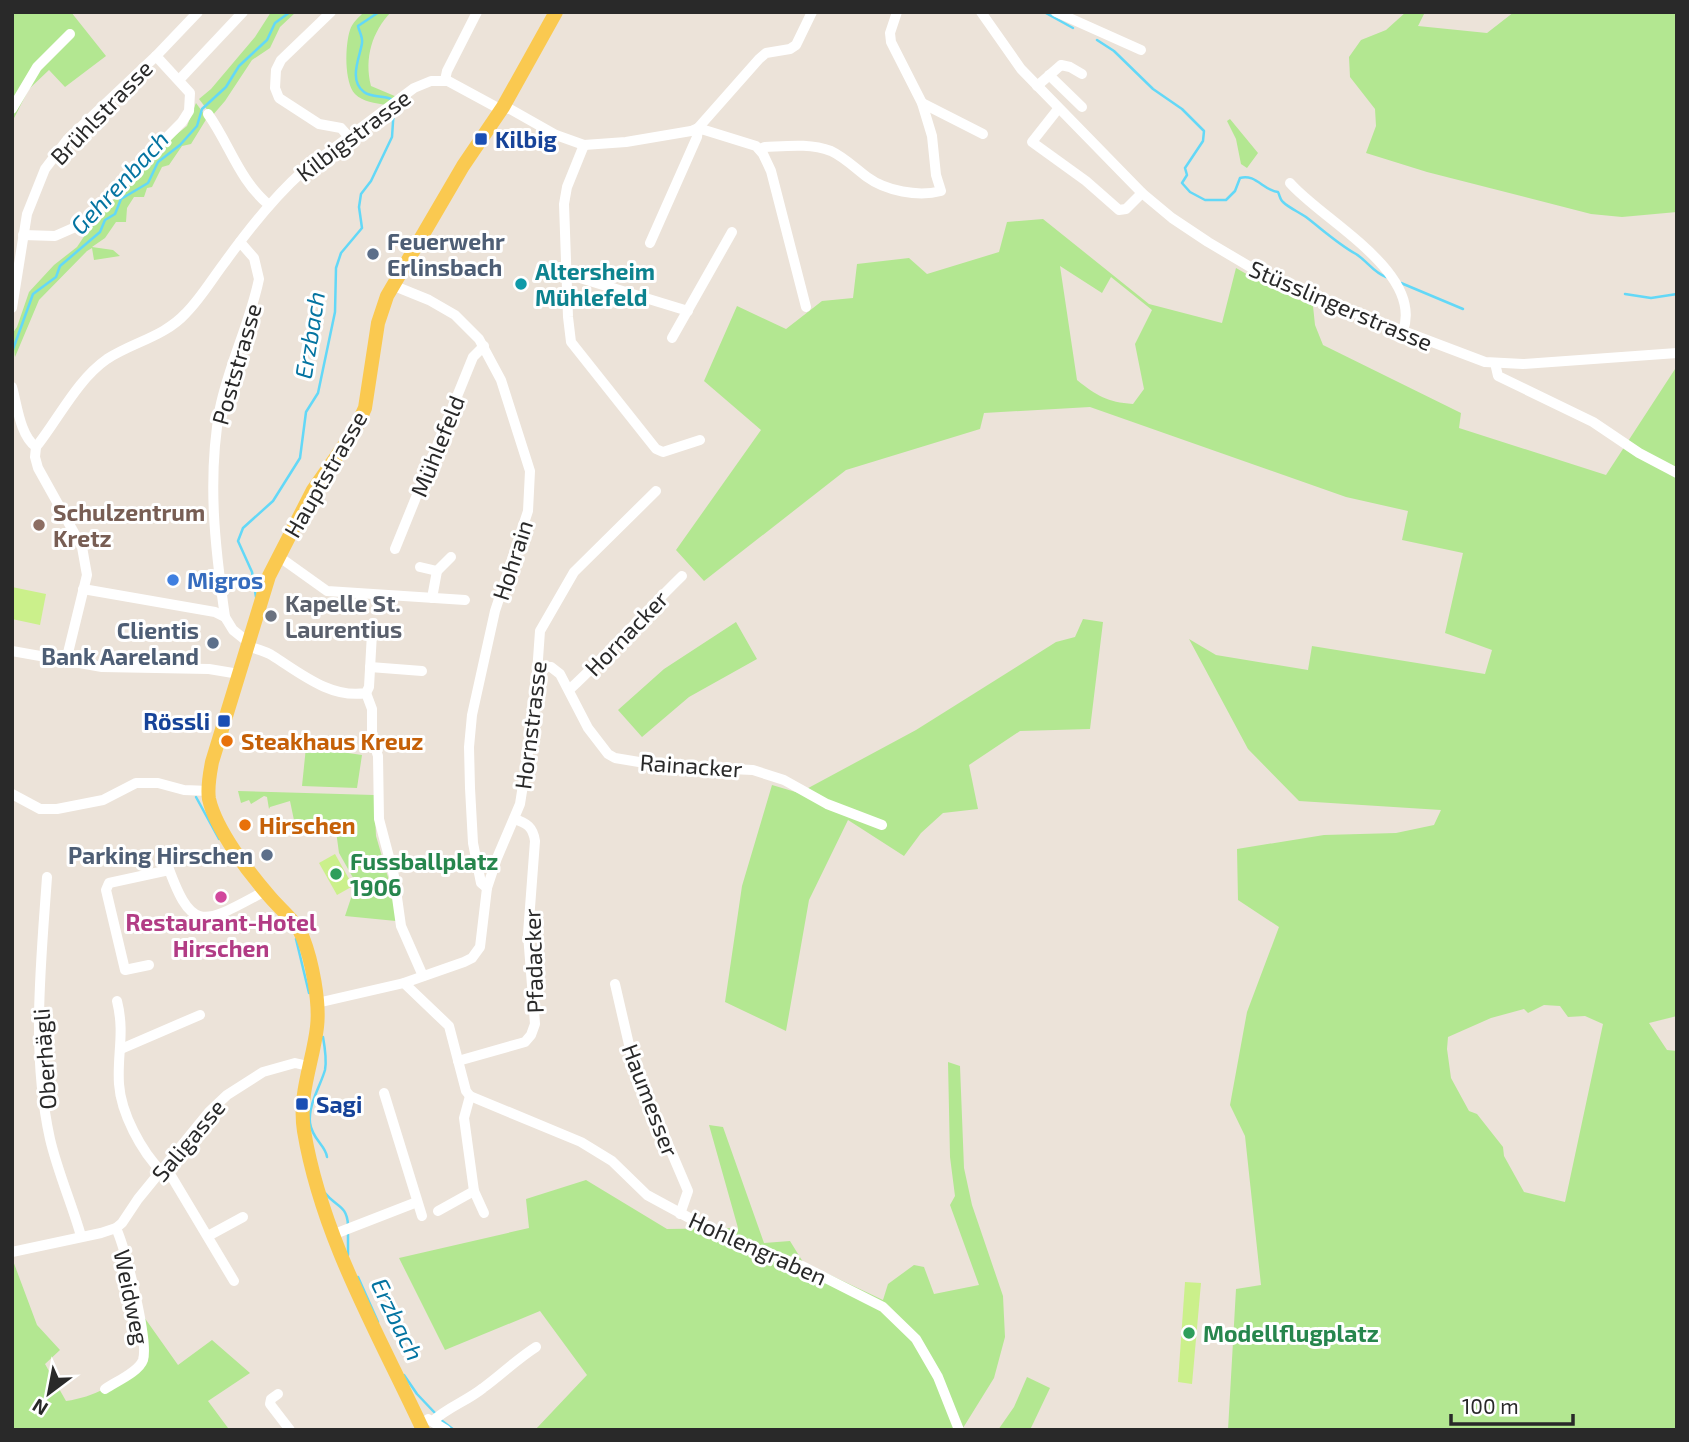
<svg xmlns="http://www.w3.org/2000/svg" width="1689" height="1442" font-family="'Exo 2',sans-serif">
	<rect width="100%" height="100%" fill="#ece3d9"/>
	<g fill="#b3e791" fill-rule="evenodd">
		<polygon points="12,12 71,12 106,56 65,87 49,70 29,89 12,122"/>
		<polygon points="271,12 296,12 280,27 270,48 252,60 225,101 212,116 199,99 211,89 255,37"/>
		<path d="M364 12H391C372 32 364 58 371 86L397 97 386 105C375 103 363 102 355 94 344 82 345 45 350 30 352 23 359 17 364 12Z"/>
		<polygon points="1406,12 1425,12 1418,26 1487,33 1514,12 1677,12 1677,212 1622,217 1591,214 1427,172 1366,153 1376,126 1375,109 1350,77 1349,57 1361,40 1386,30"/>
		<polygon points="196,103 207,118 191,144 182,146 169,165 162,167 152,187 147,188 144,197 134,197 127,208 126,222 116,222 105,238 92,247 113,250 120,256 94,260 92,248 87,251 39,300 15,357 12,334 17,327 29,292 54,265 77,247 97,217 172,138 187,126"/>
		<polygon points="1230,119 1258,153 1247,168 1241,164 1236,139 1227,121"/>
		<path d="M1043 219 1149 304 1222 323 1236 268 1264 284 1313 306 1315 325 1323 345 1461 413 1459 428 1606 475 1677 366V1016L1649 1023 1667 1050 1677 1051V1430H1228L1236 1289 1261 1285 1245 1136 1230 1105 1247 1012 1279 927 1238 900 1237 849 1324 835 1396 833 1434 825 1441 810 1299 801 1248 749 1189 639 1216 655 1308 670 1312 646 1485 674 1492 650 1445 633 1463 553 1402 540 1408 511 1346 497 1090 407 984 413 980 429 846 470 704 581 676 550 761 430 704 381 737 306 786 329 822 301 853 298 857 264 909 258 927 274 999 252 1007 222ZM1060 266 1102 293 1111 277 1152 310 1135 344 1144 389 1133 404C1107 402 1097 396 1077 380ZM1544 1005 1560 1006 1568 1017 1585 1016 1603 1024 1565 1202 1524 1192 1504 1156 1503 1147 1477 1114 1469 1111 1451 1078 1447 1049 1448 1037 1491 1018 1524 1009 1528 1013Z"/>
		<polygon points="1083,619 1103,622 1090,729 1020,731 969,765 978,809 943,813 921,833 904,856 848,820 809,900 786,1031 725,1002 742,886 772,785 799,793 916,730 1056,642 1075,637"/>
		<polygon points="736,622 757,659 689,697 642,737 618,710 664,669"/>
		<polygon points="306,747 362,755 357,788 302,786"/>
		<polygon points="238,791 374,795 376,836 392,891 396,921 345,916 356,883 339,853 336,831 311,835 306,832 303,822 295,825 290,801 270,807 269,809 267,797 264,796 251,804 249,800 241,803"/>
		<polygon points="948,1062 960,1066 964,1168 972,1205 1003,1296 1005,1337 994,1378 963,1428 957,1430 535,1430 587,1375 540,1311 445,1350 399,1258 529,1228 526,1199 586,1180 667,1229 738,1228 709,1125 723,1127 764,1243 790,1241 803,1262 883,1300 888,1284 914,1265 924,1267 934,1294 979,1285 950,1205 955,1196 950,1157"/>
		<path d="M12 1258 37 1325 60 1350 45 1364 66 1401C95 1397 115 1384 138 1368L144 1317 178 1365 212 1340 250 1373 208 1401 228 1428 12 1430Z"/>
		<polygon points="1027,1377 1050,1388 1030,1430 998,1430 1014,1407"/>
	</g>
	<g fill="#cbf08b">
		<polygon points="12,587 46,594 40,625 12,619"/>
		<polygon points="335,854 353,886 337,895 319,863"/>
		<polygon points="1185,1282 1201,1283 1192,1384 1178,1382"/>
	</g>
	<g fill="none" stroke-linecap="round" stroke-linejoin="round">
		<g stroke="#63d8f7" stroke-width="2.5">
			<path d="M379 12 358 26C359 31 363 37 362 43 360 57 348 80 364 92 372 98 383 95 391 99"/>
			<polyline points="1044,12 1073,28"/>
			<path d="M1097 40 1114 51 1153 89 1182 109 1204 131 1203 141 1185 168 1187 175 1182 183 1190 192 1205 200H1226L1235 191 1240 178C1255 173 1264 191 1278 192 1280 196 1280 200 1283 202 1289 208 1299 212 1306 217 1323 230 1338 244 1356 254 1367 261 1374 273 1386 277"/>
			<polyline points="1401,283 1463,309"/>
			<polyline points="1625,294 1651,298 1677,294"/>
			<polyline points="12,352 33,294 56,277 60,266 100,232 105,220 115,214 121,199 148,183 158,162 180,145 197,126 202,109 226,87 239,66 267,40 275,23 290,12"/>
			<polyline points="256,597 252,572 238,541 243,528 273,501 300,458 306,412 318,393 335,312 336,268 341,253 362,228 359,207 361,194 371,181 392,137 394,107"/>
			<polyline points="196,797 219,839"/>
			<polyline points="296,939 309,993"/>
			<path d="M323 1037C325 1048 327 1059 325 1070 320 1087 308 1105 310 1123 312 1139 326 1146 327 1157"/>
			<path d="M325 1193C336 1207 347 1205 348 1225"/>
			<polyline points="348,1234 348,1255"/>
			<polyline points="358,1277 378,1322"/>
			<polyline points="404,1375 417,1394 435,1413"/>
			<polyline points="441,1420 454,1430"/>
		</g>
		<g stroke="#fff" stroke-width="10">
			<polyline points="331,12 281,60 276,70 275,88 279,98 319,124 341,128 348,136"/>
			<polyline points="981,12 1021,69 1142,193 1172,218 1208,242 1279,284 1485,362 1523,364 1677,353"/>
			<polyline points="1056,12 1141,50"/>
			<polyline points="1049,75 1082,107"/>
			<polyline points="179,80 243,12"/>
			<polyline points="445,80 447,71 477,12"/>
			<polyline points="1037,86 1061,65 1070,67 1082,74"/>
			<polyline points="922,103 983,134"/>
			<polyline points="12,109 37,67 70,34"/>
			<polyline points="1058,109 1032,142 1086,181 1119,210 1126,209 1142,193"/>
			<path d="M208 114C230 145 239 180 269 205"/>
			<polyline points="584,145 567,187 564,204 568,317 571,342 656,449 663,452 700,440"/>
			<path d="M760 149 765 147C787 146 810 143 831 151 844 157 855 168 867 177 886 191 918 197 941 191L936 175 932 136 922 103 891 42 890 33 897 12"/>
			<path d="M1290 183C1322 220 1424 272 1403 331"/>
			<polyline points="23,235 55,236 80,225 182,122 189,111 190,93 156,56"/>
			<polyline points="650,243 697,137 698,128 756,146 763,154 771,171 806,307"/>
			<polyline points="567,274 688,311"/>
			<polyline points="392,285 429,300 455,315 479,339 501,380 530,471 528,511 495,611 472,715 469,747 470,788 473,843 481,883 487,888"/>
			<polyline points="12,308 27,214 45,169 67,140 156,56 198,12"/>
			<polyline points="672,338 732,232"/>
			<polyline points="1495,363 1498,376 1593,422 1639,453 1677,473"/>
			<path d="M12 387C17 404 20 436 36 447L35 457 38 468 82 547 87 575 66 661"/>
			<path d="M36 447C59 418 77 380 107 359 133 342 164 337 186 313 201 298 212 279 225 262 248 230 273 198 302 172L414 88 431 81H448L496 107 510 109 556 135 584 145 626 142 691 131 698 128 759 59 766 53 790 49 796 45 812 12"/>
			<polyline points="395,549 473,357 484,346"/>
			<polyline points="278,556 327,591 465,600"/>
			<polyline points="420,567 437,571"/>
			<polyline points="83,589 215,612 225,617 233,630 248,642"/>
			<polyline points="432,598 437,571 451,557"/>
			<path d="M225 617C215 547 207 479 220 408 229 364 250 323 259 279L254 258 240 242"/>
			<path d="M247 646C256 649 266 651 273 656 300 673 331 699 366 693L369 687 372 633"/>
			<polyline points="12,651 102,667 209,669 239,674"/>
			<polyline points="537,666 551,667 560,674 588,728 608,754 615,758 663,766 753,770 784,780 827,804 882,825"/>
			<polyline points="370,667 422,671"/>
			<path d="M570 689C609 653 644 613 682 576"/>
			<polyline points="366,693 372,709 372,738 378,756 379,819 394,876 401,926 423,976"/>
			<polyline points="12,794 40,809 57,809 103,800 136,783 158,783 184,790 209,791"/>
			<path d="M166 861C192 935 202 925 265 891"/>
			<path d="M47 877C41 964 31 1053 50 1139 58 1173 72 1204 81 1236"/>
			<polyline points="149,965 125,970 106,890 109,883 169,870"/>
			<polyline points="404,983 449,1026 466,1091 470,1096 581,1142 612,1161 647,1195 730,1240 802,1266 883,1307 916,1339 938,1377 959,1430"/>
			<polyline points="615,984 633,1062 688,1191 680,1214"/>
			<path d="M117 1001C125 1033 117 1054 119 1084 121 1113 141 1151 162 1172"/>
			<polyline points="317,1003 404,983 464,962 472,958 480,947 487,888 497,858 520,804 534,715 540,631 574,572 656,491"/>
			<polyline points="121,1049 200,1015"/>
			<path d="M458 1061 525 1042 531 1035 535 1024 528 934 535 841C533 827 527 823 514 819"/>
			<polyline points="384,1093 422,1216"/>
			<polyline points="470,1096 464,1118 474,1191 484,1213"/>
			<polyline points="165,1169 170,1174 234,1281"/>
			<polyline points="438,1211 474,1191"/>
			<polyline points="332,1235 417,1202"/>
			<polyline points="208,1236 243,1217"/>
			<polyline points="12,1252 101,1233 116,1228 122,1223 138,1199 209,1112 227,1095 263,1072 295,1063 308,1066"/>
			<path d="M105 1389C115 1382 139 1372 143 1360 149 1340 125 1248 116 1228"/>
			<polyline points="278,1394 271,1399 270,1404 290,1430"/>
			<polyline points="428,1419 446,1430"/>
			<path d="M433 1421C448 1407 467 1401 483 1388 501 1375 517 1359 536 1347"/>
		</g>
		<path stroke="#fac950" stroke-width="14" d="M423 1430C378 1333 322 1238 304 1131 298 1094 313 1062 317 1027 320 1002 312 961 303 938 297 922 281 910 270 897 249 873 216 830 209 799 207 787 210 773 212 762L269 576 313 490 355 430 365 408 378 323 387 296 463 166 503 107 556 12"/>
	</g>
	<g fill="#1a4fb4" stroke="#fff" stroke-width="2.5">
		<rect x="474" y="132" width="14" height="14" rx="3.5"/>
		<rect x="217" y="714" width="14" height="14" rx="3.5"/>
		<rect x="295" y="1097" width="14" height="14" rx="3.5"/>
	</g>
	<g fill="#5c6f8a" stroke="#fff" stroke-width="2.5">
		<circle cx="373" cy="254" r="7"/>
		<circle cx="213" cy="643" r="7"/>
		<circle cx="267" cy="855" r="7"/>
	</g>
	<circle fill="#0f9aa8" stroke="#fff" stroke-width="2.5" cx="521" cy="284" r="7"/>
	<circle fill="#8d6e63" stroke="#fff" stroke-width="2.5" cx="39" cy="525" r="7"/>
	<circle fill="#3f7fe0" stroke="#fff" stroke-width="2.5" cx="173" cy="580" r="7"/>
	<circle fill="#6b7280" stroke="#fff" stroke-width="2.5" cx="271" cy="616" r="7"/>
	<g fill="#e8710a" stroke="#fff" stroke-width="2.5">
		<circle cx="227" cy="741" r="7"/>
		<circle cx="245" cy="825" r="7"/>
	</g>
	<g fill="#2e9e5b" stroke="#fff" stroke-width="2.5">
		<circle cx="336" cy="874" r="7"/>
		<circle cx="1189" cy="1333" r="7"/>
	</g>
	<circle fill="#d1479c" stroke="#fff" stroke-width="2.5" cx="221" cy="897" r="7"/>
	<g text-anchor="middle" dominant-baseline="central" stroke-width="6" stroke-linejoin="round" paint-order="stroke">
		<g font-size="23" fill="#292929" stroke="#fff">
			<text transform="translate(101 112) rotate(-46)">Brühlstrasse</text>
			<text transform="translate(353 135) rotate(-37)">Kilbigstrasse</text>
			<text transform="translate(1341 305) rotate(23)">Stüsslingerstrasse</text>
			<text transform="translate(236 364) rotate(-74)">Poststrasse</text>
			<text transform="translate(437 446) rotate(-68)">Mühlefeld</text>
			<text transform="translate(325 474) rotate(-60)">Hauptstrasse</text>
			<text transform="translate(512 560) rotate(-72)">Hohrain</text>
			<text transform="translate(626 633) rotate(-46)">Hornacker</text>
			<text transform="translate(530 725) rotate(-83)">Hornstrasse</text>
			<text transform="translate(691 765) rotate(4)">Rainacker</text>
			<text transform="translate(533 961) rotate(-92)">Pfadacker</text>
			<text transform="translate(44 1059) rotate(-94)">Oberhägli</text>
			<text transform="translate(651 1100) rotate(69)">Haumesser</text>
			<text transform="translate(188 1140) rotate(-50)">Saligasse</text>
			<text transform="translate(758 1248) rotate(24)">Hohlengraben</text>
			<text transform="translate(132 1297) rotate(78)">Weidweg</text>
		</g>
		<g font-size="23" font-weight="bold" fill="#164399" stroke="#fff" text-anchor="start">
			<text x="495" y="139">Kilbig</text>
			<text x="210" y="721" text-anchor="end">Rössli</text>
			<text x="316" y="1104">Sagi</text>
		</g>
		<g font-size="23" font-weight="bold" fill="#4e5e75" stroke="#fff" text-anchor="end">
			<text x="387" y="241" text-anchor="start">Feuerwehr<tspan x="387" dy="26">Erlinsbach</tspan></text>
			<text x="199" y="630">Clientis<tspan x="199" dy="26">Bank Aareland</tspan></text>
			<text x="253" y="855">Parking Hirschen</text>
		</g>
		<g font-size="23" font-weight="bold" fill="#0d838f" stroke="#fff" text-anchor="start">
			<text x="535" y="271">Altersheim<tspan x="535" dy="26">Mühlefeld</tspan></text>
		</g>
		<g font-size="23" font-weight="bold" fill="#785e54" stroke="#fff" text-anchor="start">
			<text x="53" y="512">Schulzentrum<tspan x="53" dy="26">Kretz</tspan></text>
		</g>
		<g font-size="23" font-weight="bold" fill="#366cbe" stroke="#fff" text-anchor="start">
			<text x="187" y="580">Migros</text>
		</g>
		<g font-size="23" font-weight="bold" fill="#5b616d" stroke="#fff" text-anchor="start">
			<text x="285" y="603">Kapelle St.<tspan x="285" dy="26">Laurentius</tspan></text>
		</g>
		<g font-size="23" font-weight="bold" fill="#c56008" stroke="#fff" text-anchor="start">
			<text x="241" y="741">Steakhaus Kreuz</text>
			<text x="259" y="825">Hirschen</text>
		</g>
		<g font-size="23" font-weight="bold" fill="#27864d" stroke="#fff" text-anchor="start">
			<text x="350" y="861">Fussballplatz<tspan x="350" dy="26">1906</tspan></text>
			<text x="1203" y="1333">Modellflugplatz</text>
		</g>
		<g font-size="23" font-weight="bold" fill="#b23c85" stroke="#fff">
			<text x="221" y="922">Restaurant-Hotel<tspan x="221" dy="26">Hirschen</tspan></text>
		</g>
		<g font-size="24" font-style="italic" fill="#0474a1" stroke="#fff">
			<text transform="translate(119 182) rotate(-47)">Gehrenbach</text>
			<text transform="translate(309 335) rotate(-81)">Erzbach</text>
			<text transform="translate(398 1319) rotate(64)">Erzbach</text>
		</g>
	</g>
	<rect width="1689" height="1442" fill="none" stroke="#292929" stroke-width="28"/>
	<g transform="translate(49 1393) rotate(212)" stroke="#ffffff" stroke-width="5" paint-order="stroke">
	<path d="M0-5L12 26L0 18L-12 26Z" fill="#292929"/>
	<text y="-10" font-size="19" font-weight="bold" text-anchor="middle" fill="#292929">N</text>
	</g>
	<path d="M1451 1414v10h122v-10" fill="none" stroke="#292929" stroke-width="3.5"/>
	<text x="1462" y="1414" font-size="21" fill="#292929" stroke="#ffffff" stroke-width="5" paint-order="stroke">100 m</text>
</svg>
